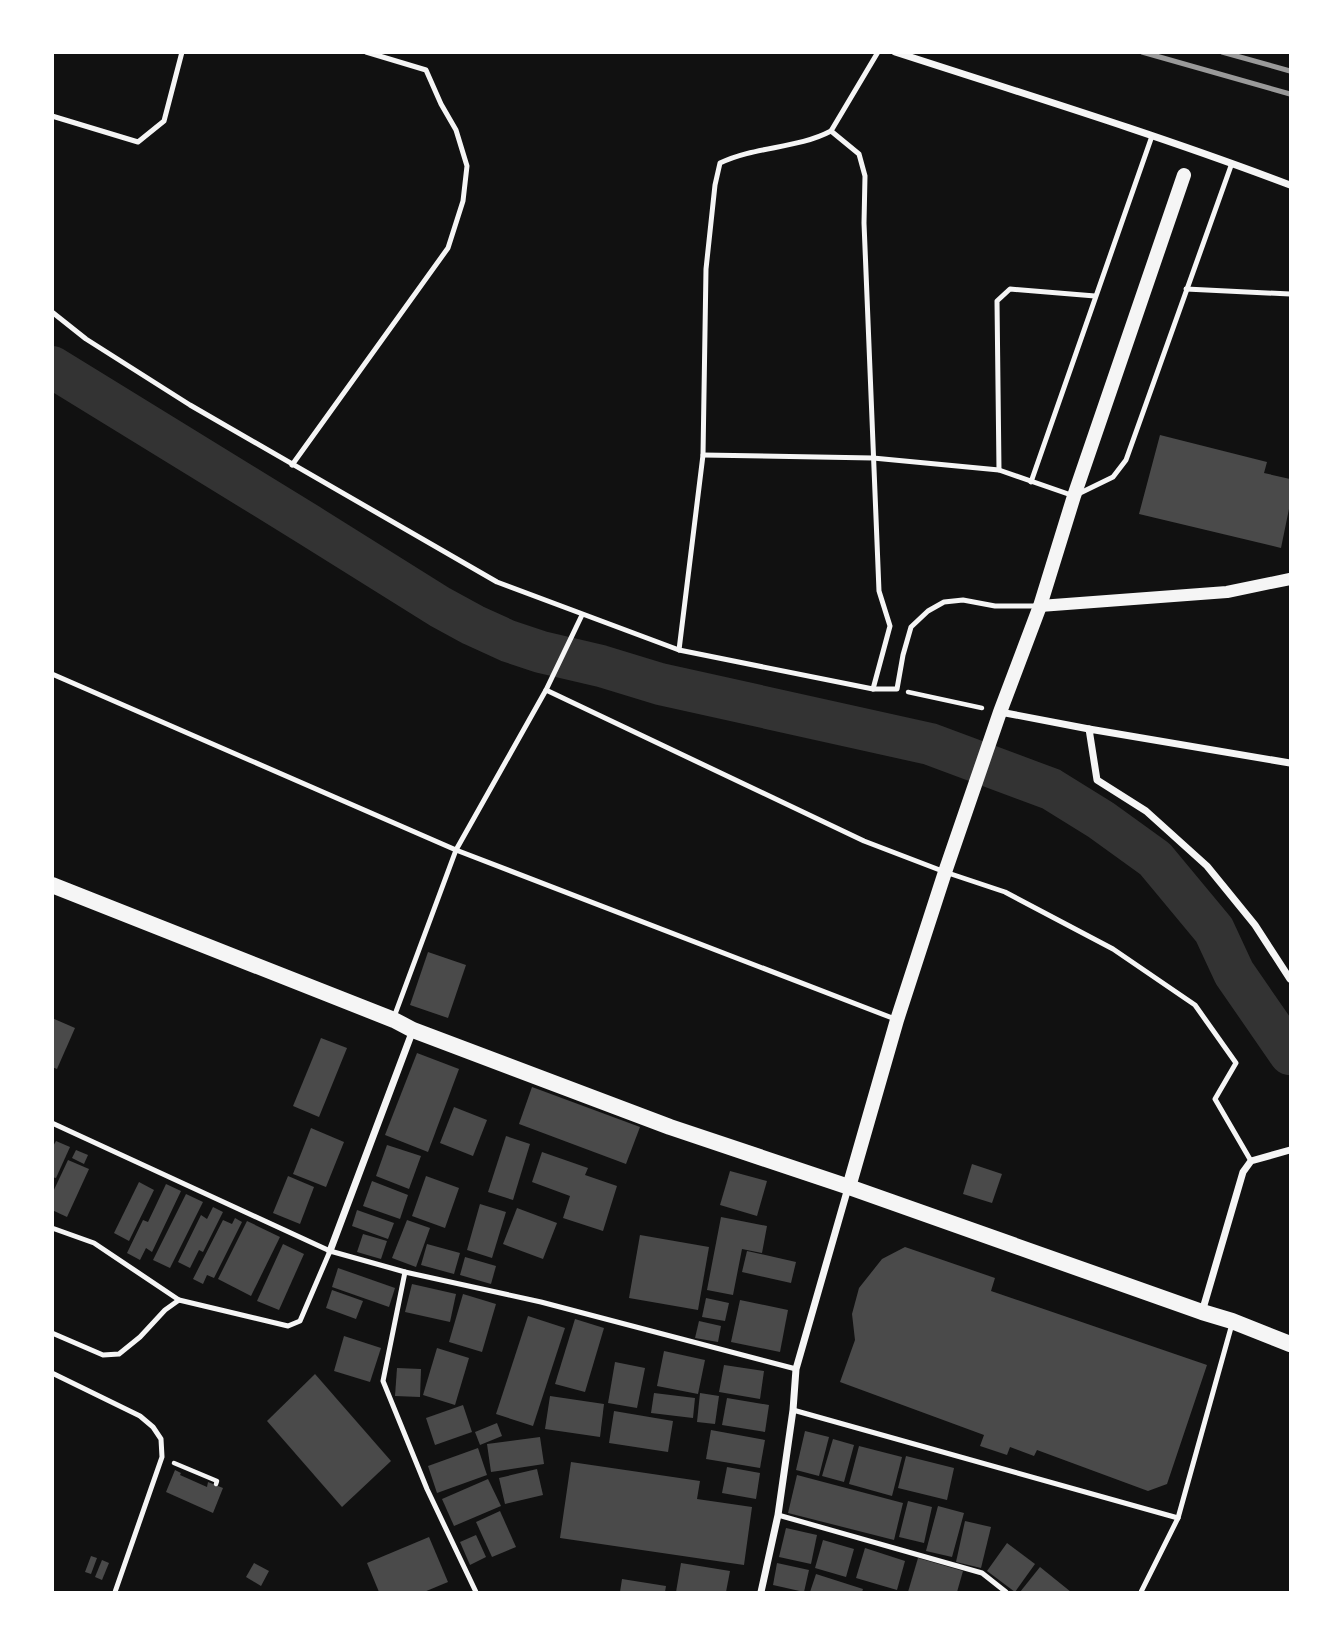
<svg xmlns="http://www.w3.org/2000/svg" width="1343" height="1645" font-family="'Source Sans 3',sans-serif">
	<rect width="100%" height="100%" fill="#111"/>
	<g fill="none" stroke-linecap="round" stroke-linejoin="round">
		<polyline stroke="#333" stroke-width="42" points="52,367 309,525 440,607 473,625 508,641 541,652 601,666 660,684 930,744 1051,789 1101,820 1155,859 1214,930 1234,973 1290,1054"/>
	</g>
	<g fill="#4a4a4a">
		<polygon points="1160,435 1267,462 1264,473 1290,479 1290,504 1281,548 1139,514"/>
		<polygon points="428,952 466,965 448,1018 410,1005"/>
		<polygon points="52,1018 75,1028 57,1069 52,1067"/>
		<polygon points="321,1038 347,1048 319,1117 293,1106"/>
		<polygon points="417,1053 459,1069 428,1152 385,1135"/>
		<polygon points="532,1087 640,1127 626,1164 519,1124"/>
		<polygon points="454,1107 487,1120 473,1156 440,1143"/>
		<polygon points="311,1128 344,1142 326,1187 293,1174"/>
		<polygon points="506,1136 530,1144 513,1200 488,1192"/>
		<polygon points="56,1141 70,1147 56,1178 52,1177 52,1148"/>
		<polygon points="387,1145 421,1156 409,1189 376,1176"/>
		<polygon points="76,1150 88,1155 84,1164 72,1158"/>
		<polygon points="542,1152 588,1168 585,1175 617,1186 603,1231 563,1218 570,1196 532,1182"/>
		<polygon points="68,1160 89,1169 67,1217 52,1210 52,1194"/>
		<polygon points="972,1164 1002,1174 992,1203 963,1194"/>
		<polygon points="730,1171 767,1181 757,1216 720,1205"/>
		<polygon points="288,1176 314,1187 300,1224 273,1213"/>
		<polygon points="426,1176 459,1188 445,1228 412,1216"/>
		<polygon points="372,1181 408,1195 400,1219 363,1206"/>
		<polygon points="139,1182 154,1190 129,1241 114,1233"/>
		<polygon points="166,1184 181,1191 152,1252 146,1248 140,1260 127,1253 143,1220 148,1222"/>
		<polygon points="186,1194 203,1202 170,1268 153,1260"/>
		<polygon points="480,1204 506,1212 492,1258 467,1250"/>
		<polygon points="213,1207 223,1212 203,1252 199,1250 190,1268 178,1262 201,1215 207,1219"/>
		<polygon points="517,1208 557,1223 543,1259 503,1244"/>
		<polygon points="357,1210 394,1223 388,1239 352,1226"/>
		<polygon points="721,1217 767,1226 762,1253 742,1249 733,1295 707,1290"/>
		<polygon points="235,1218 242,1222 214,1278 207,1275 203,1284 193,1279 223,1220 232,1224"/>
		<polygon points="407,1220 430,1228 416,1267 392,1258"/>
		<polygon points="247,1221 280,1237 251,1296 218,1279"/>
		<polygon points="363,1234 387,1241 381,1259 357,1252"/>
		<polygon points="640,1235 709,1247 698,1310 629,1298"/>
		<polygon points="283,1244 304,1254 279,1310 257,1301"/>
		<polygon points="427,1244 460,1253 454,1274 421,1265"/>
		<polygon points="905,1247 995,1278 991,1291 1207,1365 1167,1484 1148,1491 1037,1450 1034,1456 1010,1447 1007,1455 980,1446 984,1435 840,1382 855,1340 852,1314 859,1288 882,1259"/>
		<polygon points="747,1251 796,1262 791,1283 742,1272"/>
		<polygon points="465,1257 496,1266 491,1284 460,1275"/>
		<polygon points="338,1268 395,1288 389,1307 332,1287"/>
		<polygon points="412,1284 456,1294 450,1322 405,1312"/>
		<polygon points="332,1290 363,1301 356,1319 326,1308"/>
		<polygon points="463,1294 496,1304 482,1352 449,1342"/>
		<polygon points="706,1298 729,1303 725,1321 702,1317"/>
		<polygon points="740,1300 788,1310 780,1352 731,1342"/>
		<polygon points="528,1316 565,1328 533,1426 496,1414"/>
		<polygon points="575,1319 604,1328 585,1392 555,1384"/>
		<polygon points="699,1321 721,1326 718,1342 695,1338"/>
		<polygon points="344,1336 381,1348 370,1382 334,1371"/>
		<polygon points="437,1348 469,1358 455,1405 423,1395"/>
		<polygon points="664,1351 705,1360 698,1394 657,1386"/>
		<polygon points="615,1362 645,1368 637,1408 608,1403"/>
		<polygon points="724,1365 764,1371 760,1399 719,1392"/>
		<polygon points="397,1368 421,1369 420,1397 395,1396"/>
		<polygon points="315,1374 391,1461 342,1507 267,1421"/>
		<polygon points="654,1393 695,1398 693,1418 651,1413"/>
		<polygon points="700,1393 719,1396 715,1424 697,1422"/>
		<polygon points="550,1396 604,1404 600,1437 545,1429"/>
		<polygon points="727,1398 769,1405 765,1432 722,1425"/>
		<polygon points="463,1405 472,1432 435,1445 426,1418"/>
		<polygon points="614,1411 673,1421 668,1452 609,1443"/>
		<polygon points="497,1423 502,1436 480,1445 475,1432"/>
		<polygon points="711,1430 765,1440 760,1468 706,1459"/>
		<polygon points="805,1431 829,1437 819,1476 796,1470"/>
		<polygon points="540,1437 544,1464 491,1472 487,1444"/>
		<polygon points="833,1439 854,1445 844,1482 822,1476"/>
		<polygon points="859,1446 902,1457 892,1496 849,1484"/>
		<polygon points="478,1448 487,1475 437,1493 428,1466"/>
		<polygon points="906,1456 954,1468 947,1500 898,1488"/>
		<polygon points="571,1462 700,1481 697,1499 752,1507 744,1565 560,1538"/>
		<polygon points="727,1467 760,1473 756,1499 722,1493"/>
		<polygon points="537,1469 543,1495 505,1504 499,1478"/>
		<polygon points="175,1470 181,1473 180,1475 207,1487 208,1482 223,1488 213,1513 166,1492"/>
		<polygon points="797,1475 903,1503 894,1540 788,1513"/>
		<polygon points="488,1479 501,1506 454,1526 442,1499"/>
		<polygon points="908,1501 932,1507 924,1543 899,1537"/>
		<polygon points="938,1506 964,1513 952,1557 926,1551"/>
		<polygon points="500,1511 516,1547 492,1557 476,1522"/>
		<polygon points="965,1521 991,1527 981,1568 956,1562"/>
		<polygon points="786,1528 817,1535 811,1564 779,1557"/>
		<polygon points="476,1535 486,1557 470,1565 460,1542"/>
		<polygon points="429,1537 448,1582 424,1592 379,1592 367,1563"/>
		<polygon points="823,1540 854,1549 846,1577 815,1568"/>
		<polygon points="1007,1543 1035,1564 1015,1592 987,1571"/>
		<polygon points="865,1548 905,1561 897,1590 856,1578"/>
		<polygon points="91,1556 97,1558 91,1574 85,1572"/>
		<polygon points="918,1558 963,1571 957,1592 908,1592"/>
		<polygon points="102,1560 109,1563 102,1580 95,1577"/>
		<polygon points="254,1563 269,1571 261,1586 246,1577"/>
		<polygon points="681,1563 730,1571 726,1592 676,1592"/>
		<polygon points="777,1563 809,1570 804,1592 773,1585"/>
		<polygon points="1040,1567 1071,1592 1020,1592"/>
		<polygon points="816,1574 863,1589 862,1592 810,1592"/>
		<polygon points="622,1579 666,1586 665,1592 620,1592"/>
	</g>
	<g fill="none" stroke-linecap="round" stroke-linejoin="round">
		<g stroke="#f5f5f5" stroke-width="4.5">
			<polyline points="908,692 982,708"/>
			<polyline points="174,1463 217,1481 216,1484"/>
		</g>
		<g stroke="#f5f5f5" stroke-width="5">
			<polyline points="52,116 138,142 164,121 182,52"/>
			<polyline points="831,131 859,154 865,176 864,223 879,591 890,626 873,689"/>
			<polyline points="1186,289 1290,294"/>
			<polyline points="52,312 86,339 190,405 497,582 679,650 873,689 897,689 903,655 911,627 928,611 944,602 963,600 995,606 1038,606"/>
			<polyline points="703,455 873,458 999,470 1074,496 1113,477 1126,460 1232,163"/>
			<polyline points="292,465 448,248 463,201 467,166 456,130 441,104 426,70 366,52"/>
			<polyline points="999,470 997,301 1010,289 1095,296"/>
			<polyline points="1031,482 1152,136"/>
			<path d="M679 650 703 455 706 269 715 185 720 163C755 146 797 149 831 131L878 52"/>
			<polyline points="52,674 456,850 895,1019"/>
			<polyline points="546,690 864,841 945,872 1005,892 1113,949 1195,1005 1236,1063 1215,1099 1251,1161"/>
			<polyline points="394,1017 456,850 546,690 582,615"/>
			<polyline points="52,1123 330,1251 405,1272 541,1302 796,1369"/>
			<polyline points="52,1228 94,1243 179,1300"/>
			<polyline points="405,1272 383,1381 427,1489 476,1592"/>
			<polyline points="52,1333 103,1355 119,1354 140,1337 165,1310 179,1300 288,1326 300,1321 330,1251"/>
			<polyline points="52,1373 140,1416 153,1427 161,1439 162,1457 115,1592"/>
			<polyline points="793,1410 1178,1518"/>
			<polyline points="778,1515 982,1573 1006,1592"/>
			<polyline points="1141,1592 1178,1518 1232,1324"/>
		</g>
		<g stroke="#f5f5f5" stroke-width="7">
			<path d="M895 52C1028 95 1161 136 1290 185"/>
			<polyline points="1000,712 1089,729"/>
			<polyline points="1290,763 1089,729 1097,780 1146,811 1207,866 1255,925 1290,979"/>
			<polyline points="330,1251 413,1030"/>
			<polyline points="1202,1312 1243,1172 1251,1161 1290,1150"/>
			<polyline points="761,1592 778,1515 793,1410 796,1369 848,1188"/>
		</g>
		<polyline stroke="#f5f5f5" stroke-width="12" points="1040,606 1227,592 1290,579"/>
		<polyline stroke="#f5f5f5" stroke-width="14" points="849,1187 897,1020 945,872 1000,712 1040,606 1074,496 1184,175"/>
		<polyline stroke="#f5f5f5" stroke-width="16" points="52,885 394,1020 413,1030 670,1127 849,1187 1202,1312 1232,1321 1290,1344"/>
		<g stroke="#9a9a9a" stroke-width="5">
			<polyline points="1142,52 1290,94"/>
			<polyline points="1222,52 1290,71"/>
		</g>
	</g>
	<rect width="1343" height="1645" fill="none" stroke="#ffffff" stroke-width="108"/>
</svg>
